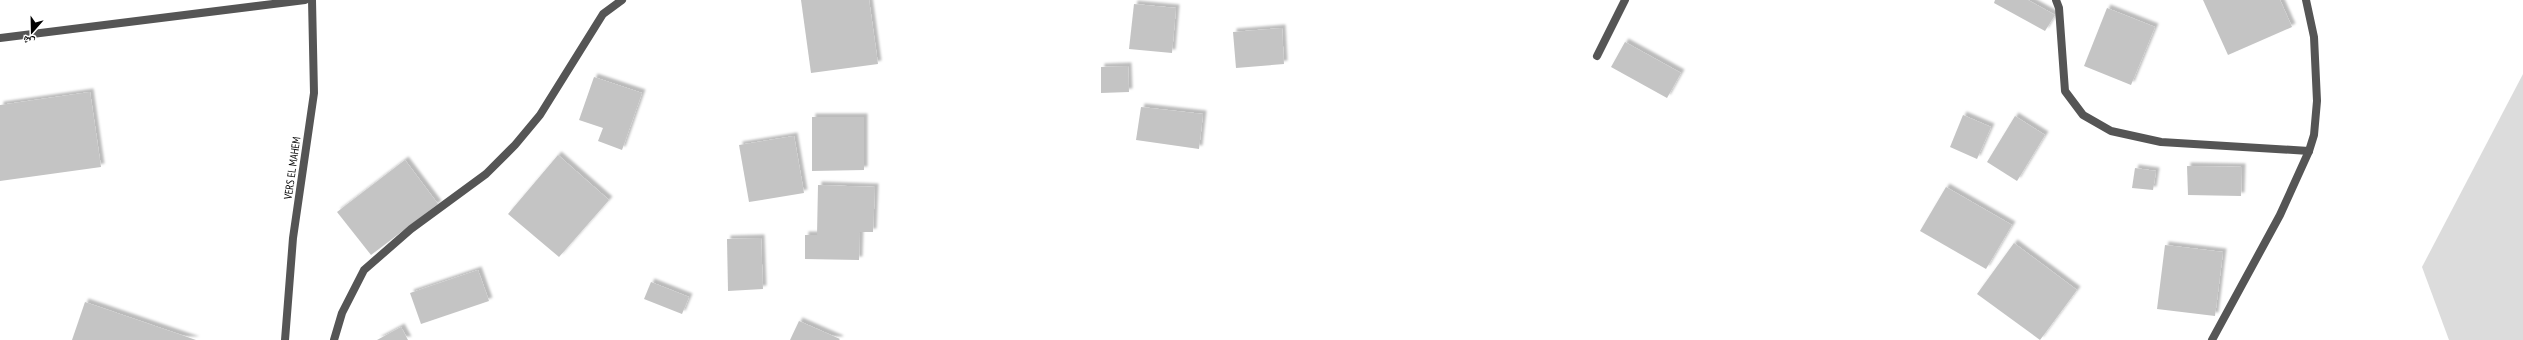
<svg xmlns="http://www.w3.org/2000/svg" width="2523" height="340" font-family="'PT Sans Narrow','Noto Naskh Arabic',sans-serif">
	<defs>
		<filter id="shadow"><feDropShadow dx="3.5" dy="-3.5" stdDeviation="1" flood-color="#0004"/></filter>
	</defs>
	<rect width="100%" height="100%" fill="#fff"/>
	<polygon fill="#dcdcdc" points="2523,74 2523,340 2449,340 2422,267"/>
	<g fill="#c4c4c4" filter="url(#shadow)">
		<polygon points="801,0 869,0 878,64 811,73"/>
		<polygon points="1995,0 2028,0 2055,15 2045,31 1994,3"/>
		<polygon points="2203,0 2280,0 2292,27 2228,55"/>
		<polygon points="1134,4 1176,8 1172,53 1129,49"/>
		<polygon points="2107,8 2155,27 2131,85 2084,66"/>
		<polygon points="1282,28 1284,64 1236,68 1233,32"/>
		<polygon points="1625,42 1681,73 1667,98 1611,67"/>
		<polygon points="1128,66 1129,92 1101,93 1101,67"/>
		<polygon points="594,77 642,93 622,150 598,141 603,128 579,120"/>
		<polygon points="90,92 101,167 0,181 0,105"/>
		<polygon points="1141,107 1203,114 1199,149 1136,140"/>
		<polygon points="1963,115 1991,127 1977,159 1950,147"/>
		<polygon points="2015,116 2045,135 2017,181 1987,162"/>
		<polygon points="812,117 864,117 864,170 812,171"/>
		<polygon points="794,136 804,193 749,202 739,145"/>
		<polygon points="558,155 609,200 559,257 508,214"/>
		<polygon points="405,160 438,204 371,255 337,212"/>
		<polygon points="2187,166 2242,167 2241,196 2188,195"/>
		<polygon points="2135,168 2156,171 2153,190 2132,188"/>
		<polygon points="818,185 875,187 873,232 860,232 859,260 805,259 805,235 817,235"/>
		<polygon points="1946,187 2012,225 1986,269 1920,231"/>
		<polygon points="761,238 763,289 728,291 727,239"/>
		<polygon points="2014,243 2077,290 2040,340 1977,294"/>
		<polygon points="2165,245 2223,252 2215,316 2157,309"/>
		<polygon points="478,270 489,301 421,324 410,293"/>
		<polygon points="651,282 689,297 682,314 644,299"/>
		<polygon points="85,302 196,340 72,340"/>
		<polygon points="799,321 840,339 839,340 790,340"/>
		<polygon points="401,327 408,340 377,340"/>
	</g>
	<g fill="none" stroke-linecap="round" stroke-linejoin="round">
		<g stroke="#555" stroke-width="8">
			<polyline points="2056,0 2059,8 2065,91 2083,115 2111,131 2161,142 2309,151"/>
			<polyline points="0,38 305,0"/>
			<polyline points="1597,56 1625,0"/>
			<polyline points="285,340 293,238 314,93 312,0"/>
			<polyline points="334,340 342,313 364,270 411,229 486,174 515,145 540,115 603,14 622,0"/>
			<polyline points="2212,340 2280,215 2309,151 2314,135 2317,101 2314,37 2306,0"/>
		</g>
	</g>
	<g text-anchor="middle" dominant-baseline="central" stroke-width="4" stroke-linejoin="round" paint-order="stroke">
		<g font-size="11" fill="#000" stroke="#fff">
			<text transform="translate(292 168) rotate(-82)">VERS EL MAHEM</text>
		</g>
	</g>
	<g transform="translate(32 32) rotate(200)" stroke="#ffffff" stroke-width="3" paint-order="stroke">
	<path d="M0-3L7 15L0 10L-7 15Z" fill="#000000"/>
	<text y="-6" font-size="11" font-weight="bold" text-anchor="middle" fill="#000000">ش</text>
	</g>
</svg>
